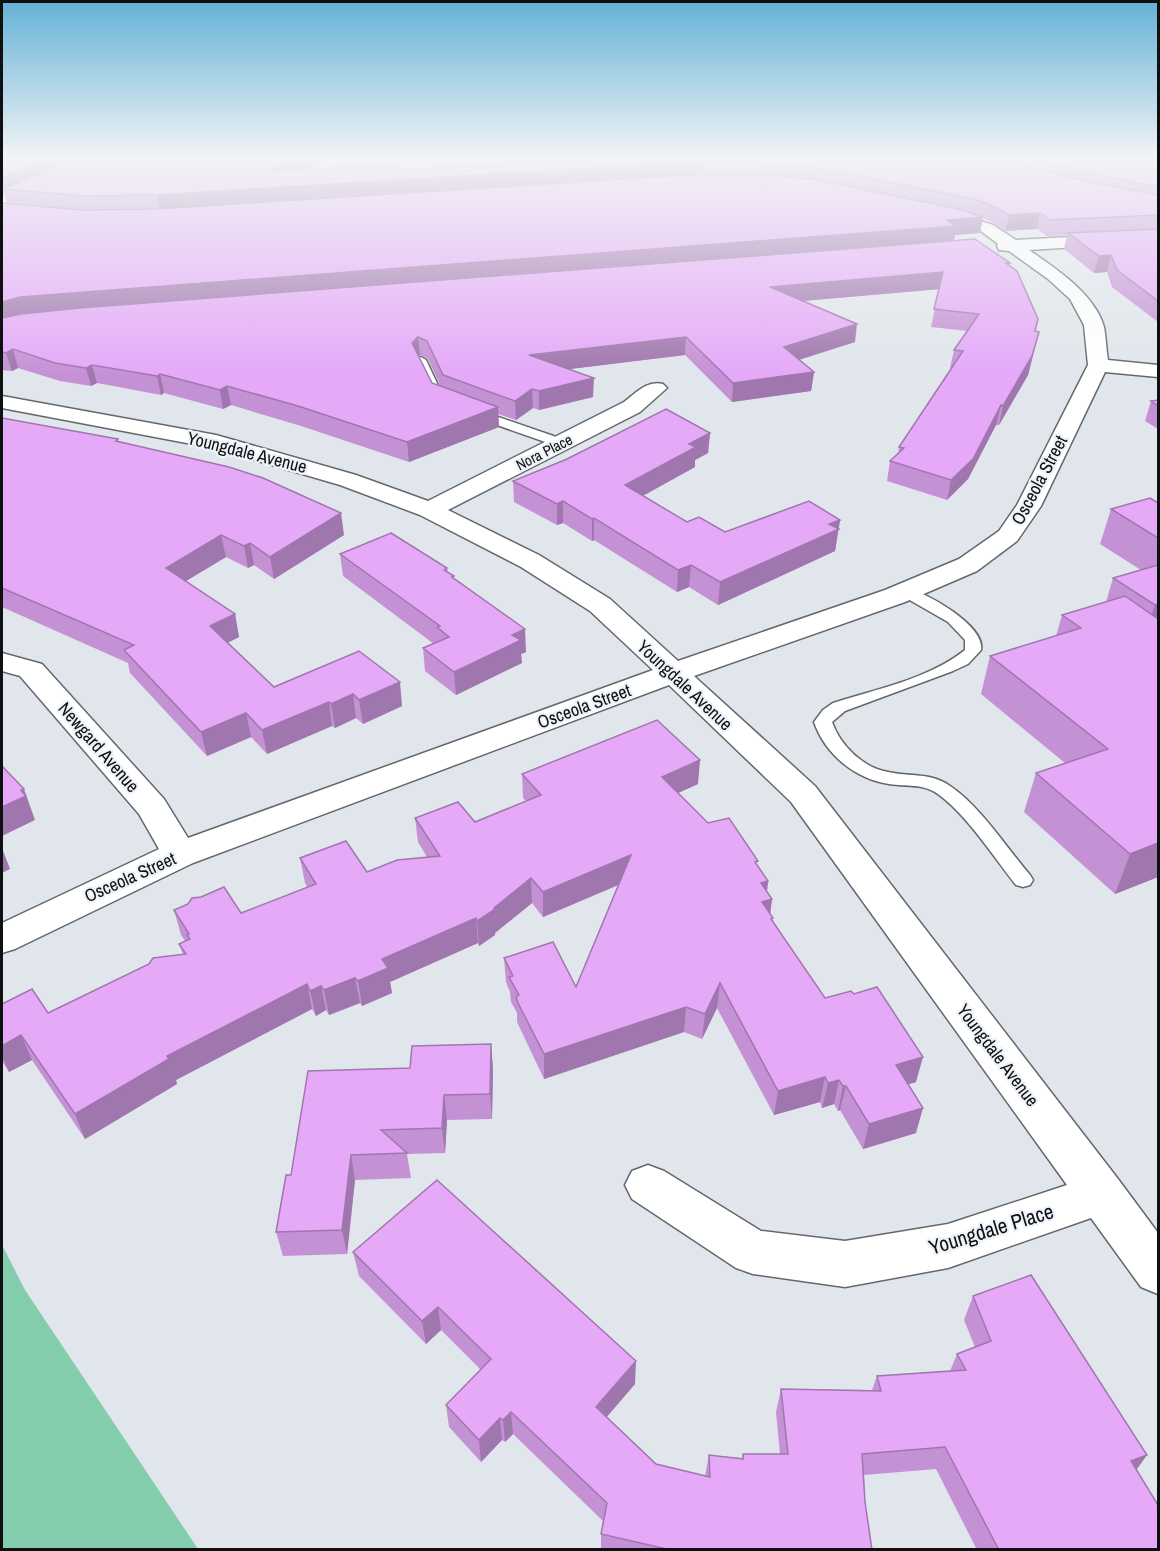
<svg xmlns="http://www.w3.org/2000/svg" width="1160" height="1551" font-family="'Archivo Narrow',sans-serif">
	<rect width="100%" height="100%" fill="#e1e6ec"/>
	<polygon fill="#83cdac" points="2,1245 25,1290 198,1549 2,1549"/>
	<g fill="none" stroke-linecap="round" stroke-linejoin="round">
		<defs>
			<g id="service">
				<polygon points="421,357 426,360 443,396 450,400 448,402 434,400 416,360"/>
				<polygon points="475,409 565,440 567,443 565,446 557,446 471,416 469,413"/>
				<path d="M906 588C926 592 986 626 981 650L968 664 953 671 845 711 832 722C840 745 863 768 888 772 910 777 930 772 950 786 980 806 1006 847 1030 875L1033 880 1030 885 1023 887 1016 885C993 856 967 815 938 794 922 783 907 787 889 784 855 779 825 754 814 722L823 710 833 703C876 689 929 679 965 650V640L948 622 901 595 899 592Z"/>
			</g>
			<g id="minor">
				<polygon points="90,158 110,158 2,204 2,195"/>
				<path d="M938 207 993 225 1016 240 1158 232V242L1029 250C1055 268 1095 294 1104 327 1106 337 1106 349 1108 360L1158 365V377L1105 372 1041 506 1017 541 977 571 905 602 694 676 815 786 1118 1179 1158 1233V1294L1141 1287 1091 1218 948 1268 845 1287 753 1274 736 1268 632 1199 625 1185 632 1171 648 1165 664 1171 761 1231 845 1241 948 1224 1067 1185 791 802 669 685 193 863 15 949 2 953V923L159 849 139 814 20 676 2 671V653L42 664 164 799 188 838 653 670 590 611 521 567 420 515 340 485 213 448 2 408V396L216 435 356 475 428 501 624 402C636 393 647 380 663 384L667 388 640 412 448 510 539 555 610 599 678 661 885 590 959 559 999 531 1017 505 1088 365 1084 325 1070 299 1048 279 1009 251 999 250 997 246 998 244 981 231 932 215 930 212Z"/>
			</g>
		</defs>
		<use href="#service" stroke="#63686d" stroke-width="3"/>
		<use href="#minor" stroke="#63686d" stroke-width="3"/>
		<use href="#service" fill="#fff" fill-rule="evenodd"/>
		<use href="#minor" fill="#fff" fill-rule="evenodd"/>
	</g>
	<g fill="#c591d5" fill-rule="evenodd">
		<path d="M2 158H327L304 170H398L506 164V161L546 158H1158V322L1112 287 1107 272 1094 273 1064 249 1067 235 1047 236 1037 229 1006 231 994 223 983 218 980 233 955 235 954 241 1010 263 1009 266 1035 331 1039 332 1028 375 999 425H996L968 479 947 500 887 481 890 461 898 454 899 447 952 368H950L954 350 968 331 931 327 939 289 803 301 855 342 799 360 814 372 811 391 732 402 685 355 568 369 593 397 539 410 533 408 516 420 498 414 499 427 409 462 301 426 231 405 223 409 164 393 161 395 97 383 91 386 60 381 18 368 12 371 2 370V203L7 204 4 193 2 194ZM420 355 428 359 441 387 432 383 419 356Z"/>
		<polygon points="1158,400 1158,429 1145,421 1151,401"/>
		<polygon points="2,418 118,439 118,441 344,535 274,579 254,565 248,568 226,557 186,581 235,614 239,637 227,643 274,687 359,651 402,706 363,724 356,718 335,728 332,726 267,754 251,737 207,756 130,673 128,663 2,607"/>
		<polygon points="710,433 708,453 695,460 695,467 643,496 687,522 725,532 840,520 835,551 718,605 689,587 677,592 594,540 592,541 563,523 557,525 514,502 513,481"/>
		<polygon points="1158,503 1158,877 1115,894 1024,812 1036,773 1065,763 981,694 990,656 1056,636 1062,615 1106,602 1113,578 1141,570 1100,544 1111,509"/>
		<polygon points="340,554 447,568 448,572 526,652 521,654 522,663 456,695 425,671 423,648 434,644 343,576"/>
		<polygon points="522,774 698,784 678,793 708,823 758,866 768,881 767,891 772,899 770,914 773,922 825,998 916,1082 908,1084 916,1133 863,1149 840,1110 838,1111 834,1104 822,1108 820,1102 774,1115 717,1008 702,1039 684,1032 544,1079 517,1022 517,1013 511,1002 510,992 506,982 504,958 576,987 618,885 543,917 532,903 495,933 495,935 479,946 478,943 390,982 392,993 362,1006 360,1003 329,1015 326,1010 316,1016 312,1009 176,1080 177,1084 85,1139 32,1060 9,1072 2,1061 2,1004 48,1013 183,954 179,944 185,941 181,935 174,910 241,913 307,887 305,883 300,858 367,872 427,857 418,842 415,818 475,822 526,801 523,798"/>
		<polygon points="491,1044 493,1069 492,1119 447,1120 445,1153 407,1154 411,1178 355,1180 347,1254 283,1256 276,1232 291,1175 410,1068"/>
		<polygon points="353,1252 635,1384 607,1417 656,1464 705,1476 709,1455 742,1458 743,1454 780,1454 776,1412 781,1389 872,1390 877,1376 950,1371 957,1354 975,1347 964,1320 973,1296 1136,1470 1158,1550 977,1550 936,1469 864,1475 865,1502 872,1550 601,1550 601,1534 603,1521 513,1434 505,1442 502,1440 481,1462 449,1427 446,1405 481,1370 441,1330 426,1344 359,1276"/>
	</g>
	<g fill="#a076ae">
		<polygon points="48,158 84,158 3,189 4,193 2,194 2,178"/>
		<polygon points="297,158 327,158 270,187 268,172"/>
		<polygon points="705,161 704,176 160,210 157,195"/>
		<polygon points="1040,213 1037,229 1006,231 1009,215"/>
		<polygon points="983,217 980,233 955,235 953,242 2,321 2,302 20,297"/>
		<polygon points="1111,255 1107,272 1094,273 1099,256"/>
		<polygon points="943,272 940,289 768,304 770,287"/>
		<polygon points="857,324 855,342 782,365 784,347"/>
		<polygon points="1039,332 1028,375 999,425 1003,406"/>
		<polygon points="418,337 420,355 414,361 412,343"/>
		<polygon points="686,337 685,355 530,374 529,355"/>
		<polygon points="13,349 18,368 12,371 6,353"/>
		<polygon points="92,365 97,383 91,386 86,368"/>
		<polygon points="814,372 811,391 732,402 733,383"/>
		<polygon points="160,374 164,393 161,395 157,376"/>
		<polygon points="594,378 593,397 539,410 539,391"/>
		<polygon points="227,386 231,405 223,409 220,390"/>
		<polygon points="532,389 533,408 516,420 515,401"/>
		<polygon points="1001,405 996,425 968,479 947,500 951,480"/>
		<polygon points="498,407 499,427 409,462 407,442"/>
		<polygon points="710,433 708,453 695,460 695,467 624,506 625,485 689,444"/>
		<polygon points="563,501 563,523 557,525 557,504"/>
		<polygon points="341,513 344,535 274,579 270,557"/>
		<polygon points="594,518 594,540 592,541 592,519"/>
		<polygon points="840,520 835,551 718,605 720,582 829,524"/>
		<polygon points="221,535 226,557 171,590 166,568"/>
		<polygon points="250,543 254,565 248,568 244,546"/>
		<polygon points="691,565 689,587 677,592 678,570"/>
		<polygon points="1158,604 1158,637 1142,642 1155,605"/>
		<polygon points="235,614 239,637 215,649 210,626"/>
		<polygon points="525,629 526,652 521,654 522,663 456,695 454,672 512,635"/>
		<polygon points="400,682 402,706 363,724 359,700"/>
		<polygon points="353,694 356,718 335,728 331,704"/>
		<polygon points="329,702 332,726 267,754 262,730"/>
		<polygon points="246,713 251,737 207,756 201,732"/>
		<polygon points="700,760 698,784 660,801 662,777"/>
		<polygon points="24,789 35,820 2,836 2,807"/>
		<polygon points="1158,843 1158,877 1115,894 1130,854"/>
		<polygon points="2,848 10,869 2,873"/>
		<polygon points="631,855 630,880 543,917 543,892"/>
		<polygon points="531,878 532,903 495,933 495,935 479,946 477,921"/>
		<polygon points="768,881 766,901 772,899 769,923 759,926 761,883"/>
		<polygon points="476,918 478,943 390,982 392,993 362,1006 358,981 382,959"/>
		<polygon points="355,978 360,1003 329,1015 324,990"/>
		<polygon points="720,983 717,1008 702,1039 705,1014"/>
		<polygon points="307,984 312,1009 176,1080 177,1084 85,1139 75,1114 167,1056"/>
		<polygon points="321,986 326,1010 316,1016 310,991"/>
		<polygon points="686,1007 684,1032 544,1079 544,1054"/>
		<polygon points="21,1035 32,1060 9,1072 2,1056 2,1046"/>
		<polygon points="491,1044 493,1069 492,1119 490,1094"/>
		<polygon points="923,1057 916,1082 890,1090 896,1065"/>
		<polygon points="825,1077 820,1102 774,1115 778,1091"/>
		<polygon points="839,1080 834,1104 822,1108 828,1083"/>
		<polygon points="843,1086 846,1086 840,1110 838,1111"/>
		<polygon points="444,1095 447,1120 445,1153 442,1128"/>
		<polygon points="923,1108 916,1133 863,1149 869,1124"/>
		<polygon points="351,1155 355,1180 347,1254 342,1230"/>
		<polygon points="438,1307 441,1330 426,1344 422,1321"/>
		<polygon points="636,1361 635,1384 596,1429 596,1407"/>
		<polygon points="511,1412 513,1434 505,1442 503,1420"/>
		<polygon points="500,1418 502,1440 481,1462 479,1440"/>
		<polygon points="1147,1455 1132,1476 1131,1461"/>
	</g>
	<g fill="#e5a9f8" stroke="#a076ae" stroke-width="1.5">
		<polygon points="2,158 48,158 2,178"/>
		<polygon points="77,158 297,158 268,172 395,164 398,170 508,163 506,161 546,158 990,158 1005,161 1090,182 1158,195 1158,215 1050,220 1040,213 1009,215 997,208 974,199 819,168 782,163 705,161 157,195 82,196 3,189"/>
		<polygon points="1028,158 1158,158 1158,187 1099,175"/>
		<polygon points="705,174 781,176 818,180 963,210 983,217 947,220 956,226 20,297 2,302 2,203 82,210 157,209"/>
		<polygon points="1158,229 1158,301 1117,270 1111,255 1099,256 1068,233"/>
		<polygon points="975,239 1010,263 1006,263 1017,271 1038,319 1035,331 1039,332 1032,356 1003,406 1001,405 973,459 951,480 890,461 904,448 899,447 963,351 954,350 979,314 934,309 943,272 770,287 857,324 784,347 814,372 733,383 686,337 529,355 594,378 539,391 532,389 515,401 443,375 427,341 418,337 412,343 432,383 498,407 407,442 298,406 227,386 220,390 160,374 157,376 92,365 86,368 55,363 13,349 6,353 2,352 2,318 21,314 80,308"/>
		<polygon points="1158,400 1158,406 1151,401"/>
		<polygon points="666,409 710,433 689,444 696,447 625,485 687,522 699,517 725,532 809,501 840,520 829,524 839,529 720,582 691,565 678,570 594,518 592,519 563,501 557,504 513,481 567,459"/>
		<polygon points="2,418 118,439 116,441 229,467 263,478 341,513 270,557 250,543 244,546 221,535 166,568 235,614 210,626 274,687 359,651 400,682 359,700 353,694 331,704 329,702 262,730 246,713 201,732 124,650 134,645 2,588"/>
		<polygon points="1150,498 1158,503 1158,538 1111,509"/>
		<polygon points="391,533 447,568 444,570 454,576 452,577 525,629 512,635 521,640 454,672 423,648 449,637 437,627 440,626 340,554"/>
		<polygon points="1158,565 1158,604 1155,605 1113,578"/>
		<polygon points="1125,596 1158,619 1158,843 1130,854 1036,773 1108,749 990,656 1081,628 1062,615"/>
		<polygon points="657,720 700,760 662,777 708,823 729,818 758,861 755,862 768,881 761,883 772,899 762,902 773,918 771,919 825,998 851,991 854,994 877,987 923,1057 896,1065 923,1108 869,1124 846,1086 843,1086 839,1080 828,1083 825,1077 778,1091 720,983 705,1014 686,1007 544,1054 518,1003 516,997 519,995 509,977 513,976 504,958 553,942 576,987 631,855 543,892 531,878 494,908 494,910 477,921 476,918 382,959 388,968 358,981 355,978 324,990 321,986 310,991 307,984 167,1056 169,1059 75,1114 21,1035 2,1046 2,1004 32,989 48,1013 149,964 153,958 186,954 179,944 190,939 187,935 189,934 174,910 188,904 192,898 201,897 224,887 241,913 316,884 300,858 346,841 367,872 397,860 440,856 415,818 458,802 475,822 541,795 522,774"/>
		<polygon points="2,766 24,789 21,790 26,796 2,807"/>
		<polygon points="491,1044 490,1094 444,1095 442,1128 381,1130 407,1153 351,1155 342,1230 276,1232 286,1175 291,1175 308,1071 410,1068 412,1046"/>
		<polygon points="437,1180 636,1361 596,1407 656,1464 710,1477 709,1455 743,1459 743,1454 788,1454 781,1389 881,1391 877,1376 966,1370 957,1354 991,1341 973,1296 1031,1275 1147,1455 1131,1461 1158,1505 1158,1550 999,1550 945,1447 862,1454 865,1502 872,1550 671,1550 601,1534 607,1503 511,1412 503,1420 500,1418 479,1440 446,1405 491,1359 438,1307 422,1321 353,1252"/>
	</g>
	<linearGradient id="sky" x2="0" y2="1"><stop stop-color="#64b1d6"/><stop offset="0.42" stop-color="#f2f4f6"/><stop offset="1" stop-color="#f2f4f6" stop-opacity="0"/></linearGradient>
	<rect width="1160" height="375" fill="url(#sky)"/>
	<g text-anchor="middle" dominant-baseline="central" stroke-width="4.5" stroke-linejoin="round" paint-order="stroke">
		<g font-size="15" fill="#0e1012" stroke="#eef3fa">
			<text transform="translate(544 452) rotate(-27)">Nora Place</text>
		</g>
		<g font-size="18" fill="#0e1012" stroke="#eef3fa">
			<text transform="translate(247 452) rotate(14)">Youngdale Avenue</text>
			<text transform="translate(1039 480) rotate(-62)">Osceola Street</text>
			<text transform="translate(685 685) rotate(43)">Youngdale Avenue</text>
			<text transform="translate(584 706) rotate(-20)">Osceola Street</text>
			<text transform="translate(99 747) rotate(49)">Newgard Avenue</text>
			<text transform="translate(130 877) rotate(-24)">Osceola Street</text>
			<text transform="translate(998 1055) rotate(53)">Youngdale Avenue</text>
		</g>
		<g font-size="21" fill="#0e1012" stroke="#eef3fa">
			<text transform="translate(991 1229) rotate(-17)">Youngdale Place</text>
		</g>
	</g>
	<rect width="1160" height="1551" fill="none" stroke="#0e1012" stroke-width="6"/>
</svg>
